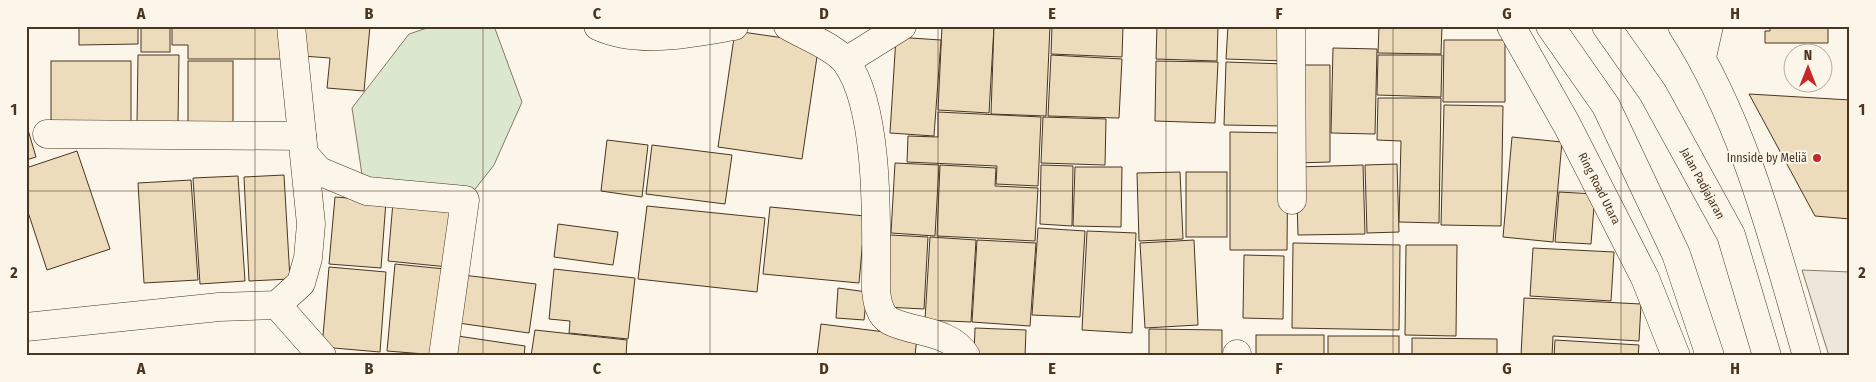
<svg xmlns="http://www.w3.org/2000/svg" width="1876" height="382" font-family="'Fira Sans Condensed',sans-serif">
	<rect width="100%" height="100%" fill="#fbf6e9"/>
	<polygon fill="#dce7d0" stroke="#887966" points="433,26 494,26 522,102 494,165 468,198 364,188 352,108 409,34"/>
	<polygon fill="#ede7d9" stroke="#887966" points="1802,270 1850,272 1850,356 1829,356"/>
	<g fill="#ecdcbc" stroke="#4a3520">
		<polygon points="79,26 138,26 138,44 79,45"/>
		<rect x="141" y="26" width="29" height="26"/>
		<polygon points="172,26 284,26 284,59 188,59 188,45 172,45"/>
		<polygon points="305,26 370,26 364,91 327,88 330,58 302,56"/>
		<polygon points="942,26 994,26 989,113 938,110"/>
		<polygon points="994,26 1050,26 1046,116 991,114"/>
		<polygon points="1052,26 1123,26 1122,57 1051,54"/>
		<polygon points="1157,26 1218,26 1217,61 1156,59"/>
		<polygon points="1228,26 1287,26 1286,61 1226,59"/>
		<polygon points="1379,26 1442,26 1441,54 1378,53"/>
		<polygon points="1770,26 1828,26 1828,43 1765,43 1765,31 1770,31"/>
		<polygon points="735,31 819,43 802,159 718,147"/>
		<polygon points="896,37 941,40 934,136 890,133"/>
		<polygon points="1444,40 1505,40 1505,102 1443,102"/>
		<polygon points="1333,48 1377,49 1375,134 1331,133"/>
		<polygon points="138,55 179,55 178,123 137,123"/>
		<polygon points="1051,55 1122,59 1119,118 1048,116"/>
		<polygon points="1378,55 1442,55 1441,97 1377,95"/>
		<rect x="51" y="61" width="80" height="62"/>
		<rect x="188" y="61" width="45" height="68"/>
		<polygon points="1156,61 1218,62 1215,123 1155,121"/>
		<polygon points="1226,62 1286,64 1284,126 1224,125"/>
		<polygon points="1294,65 1330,65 1330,162 1294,163"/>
		<polygon points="1749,94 1850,100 1850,219 1815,216"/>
		<polygon points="1378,98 1441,98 1439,223 1399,222 1401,141 1377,140"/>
		<polygon points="1444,105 1503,106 1501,226 1441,225"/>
		<polygon points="938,112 1041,117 1038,186 996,184 997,166 907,162 908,136 938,137"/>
		<polygon points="1043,117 1106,119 1105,165 1041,163"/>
		<polygon points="26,123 36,157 26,160"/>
		<polygon points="1230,132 1288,133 1287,250 1230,250"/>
		<polygon points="1512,137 1562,142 1553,242 1503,237"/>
		<polygon points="607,140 648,145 642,197 601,191"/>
		<polygon points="652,145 732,155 725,204 646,194"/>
		<polygon points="77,151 110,249 47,270 26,206 26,168"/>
		<polygon points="895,163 939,165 935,236 891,233"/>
		<polygon points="1397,164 1399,232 1367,233 1365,165"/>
		<polygon points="940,165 996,168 995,186 1038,188 1035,241 937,236"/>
		<polygon points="1041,165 1073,166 1072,226 1040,224"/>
		<polygon points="1363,165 1365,234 1298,235 1296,167"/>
		<polygon points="1075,167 1122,167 1121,227 1073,226"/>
		<polygon points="1180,172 1183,239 1139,241 1137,173"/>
		<rect x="1186" y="172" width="41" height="65"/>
		<polygon points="284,175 290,279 249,281 244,177"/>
		<polygon points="238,176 245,281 200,284 193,178"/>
		<polygon points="191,180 198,280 144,283 138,183"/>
		<polygon points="1559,192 1595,194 1591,244 1555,242"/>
		<polygon points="335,197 386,201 381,268 329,264"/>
		<polygon points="393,202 454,208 448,267 388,261"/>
		<polygon points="647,206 765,218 757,292 638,279"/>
		<polygon points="770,207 865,216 859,283 763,274"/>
		<polygon points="558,224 618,232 613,265 554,257"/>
		<polygon points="1038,228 1085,231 1080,317 1032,315"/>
		<polygon points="1087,231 1136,233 1132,333 1082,330"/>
		<polygon points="890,235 928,237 924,309 885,307"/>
		<polygon points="930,237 976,240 971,322 925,320"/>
		<polygon points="977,240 1036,243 1030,326 972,322"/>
		<polygon points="1194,240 1198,325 1145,328 1140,243"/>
		<polygon points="1293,243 1400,245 1399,330 1292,328"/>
		<polygon points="1406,245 1457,245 1456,336 1405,335"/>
		<polygon points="1533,248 1614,252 1611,301 1530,296"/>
		<polygon points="1244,255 1284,256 1283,319 1243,318"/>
		<polygon points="395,264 445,269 437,355 387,351"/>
		<polygon points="329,267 386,272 380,352 322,347"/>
		<polygon points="554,269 635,278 628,339 569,333 570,321 549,319"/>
		<polygon points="463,275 536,284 529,333 458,323"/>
		<polygon points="838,288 867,292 864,320 836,318"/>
		<polygon points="1524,298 1641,304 1639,341 1553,336 1552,356 1521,355"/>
		<polygon points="821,324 917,336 915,356 817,356"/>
		<polygon points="975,328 1026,330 1025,356 974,356"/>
		<polygon points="1149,329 1222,330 1222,356 1149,356"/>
		<polygon points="535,330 627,340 626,356 531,356"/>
		<polygon points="451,335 525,346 524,356 448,356"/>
		<rect x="1256" y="335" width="68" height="21"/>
		<rect x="1328" y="336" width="71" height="20"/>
		<polygon points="1412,338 1497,339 1497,356 1412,356"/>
		<polygon points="1555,340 1639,345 1638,356 1554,356"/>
	</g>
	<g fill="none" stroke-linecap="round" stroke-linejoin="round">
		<defs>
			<g id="street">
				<path d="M598 26C639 45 692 33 734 26"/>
				<path d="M788 26C805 36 835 47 846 62 881 110 876 232 876 290 877 301 879 315 890 321 913 333 951 330 966 356"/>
				<polyline points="1291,26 1292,200"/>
				<polyline points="846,61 902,26"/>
				<polyline points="47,134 302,136"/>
				<polyline points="305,155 319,171 367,191 465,200 443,356"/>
				<polyline points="277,305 322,356"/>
				<polyline points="26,327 219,307 277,305 301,283 308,258 311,224 291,26"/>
				<polyline points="1237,354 1237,356"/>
			</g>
			<g id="secondary">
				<path id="s1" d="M1511 26 1567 125 1645 278 1676 356"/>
				<path d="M1682 26C1745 123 1775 246 1807 356"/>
				<polyline points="1702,57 1709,26"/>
			</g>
			<g id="highway">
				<polyline points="1550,26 1606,106 1676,254 1710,356"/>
				<path id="s2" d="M1606 26 1653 93 1731 235 1767 356"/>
			</g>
		</defs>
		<use href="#street" stroke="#4a3520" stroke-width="29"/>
		<use href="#secondary" stroke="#4a3520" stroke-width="29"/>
		<use href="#highway" stroke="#4a3520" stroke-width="29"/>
		<use href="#street" stroke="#fbf6e9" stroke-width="28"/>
		<use href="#secondary" stroke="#fbf6e9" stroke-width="28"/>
		<use href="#highway" stroke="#fbf6e9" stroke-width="28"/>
	</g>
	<path fill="none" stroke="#4a3520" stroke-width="1" stroke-opacity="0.55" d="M255 26V356M483 26V356M710 26V356M938 26V356M1166 26V356M1393 26V356M1621 26V356M26 191H1850"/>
	<circle fill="#c62828" stroke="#fbf6e9" stroke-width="2" cx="1817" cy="158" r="5"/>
	<g text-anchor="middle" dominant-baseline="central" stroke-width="4" stroke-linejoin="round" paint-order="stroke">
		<g font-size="12" fill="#4a3520" stroke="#fbf6e9" text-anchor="end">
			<text x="1807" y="158">Innside by Meliã</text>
		</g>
		<g font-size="12" fill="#4a3520" stroke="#fbf6e9">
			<text stroke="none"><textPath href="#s2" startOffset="185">Jalan Padjajaran</textPath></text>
			<text stroke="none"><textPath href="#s1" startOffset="185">Ring Road Utara</textPath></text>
		</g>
	</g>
	<rect width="1876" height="382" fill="none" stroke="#fbf6e9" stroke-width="55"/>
	<g transform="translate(1808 68)"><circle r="24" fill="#fbf6e9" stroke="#b4a999"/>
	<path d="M0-4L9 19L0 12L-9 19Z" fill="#c62828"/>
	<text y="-8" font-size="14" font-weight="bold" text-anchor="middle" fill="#4a3520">N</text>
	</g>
	<rect x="28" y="28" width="1820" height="326" fill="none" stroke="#4a3520" stroke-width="2"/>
	<g font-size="16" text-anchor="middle" font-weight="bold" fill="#4a3520">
		<text x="141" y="19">A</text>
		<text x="369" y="19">B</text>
		<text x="597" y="19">C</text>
		<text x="824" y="19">D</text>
		<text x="1052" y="19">E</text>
		<text x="1279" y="19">F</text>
		<text x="1507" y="19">G</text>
		<text x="1735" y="19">H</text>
		<text x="14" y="115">1</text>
		<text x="1862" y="115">1</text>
		<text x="14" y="278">2</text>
		<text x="1862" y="278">2</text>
		<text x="141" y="374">A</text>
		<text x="369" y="374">B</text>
		<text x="597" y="374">C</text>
		<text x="824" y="374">D</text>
		<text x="1052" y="374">E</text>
		<text x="1279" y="374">F</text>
		<text x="1507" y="374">G</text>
		<text x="1735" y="374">H</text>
	</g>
</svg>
